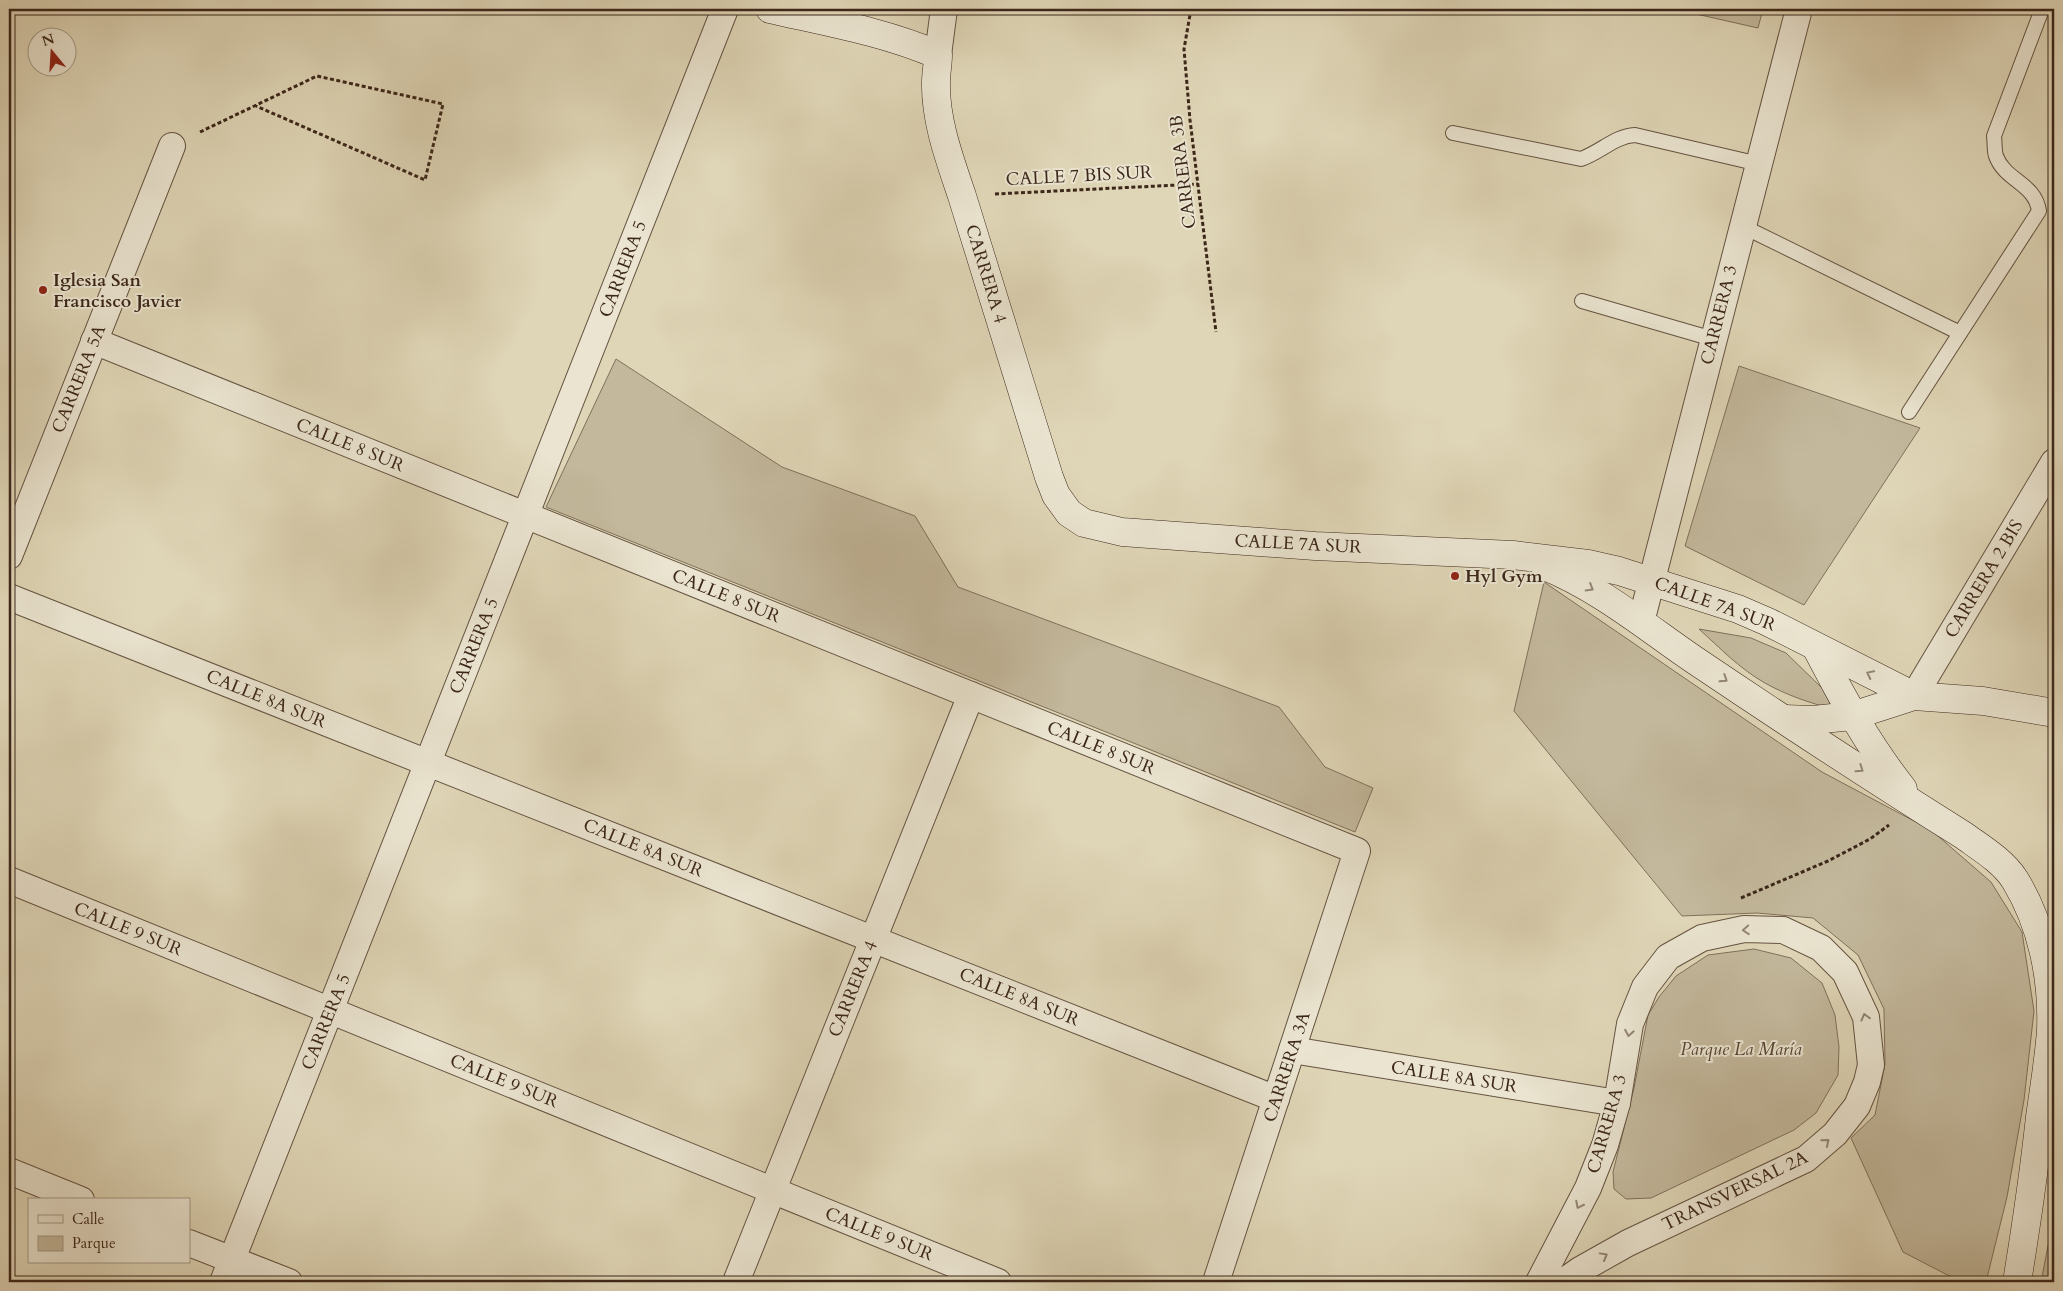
<svg xmlns="http://www.w3.org/2000/svg" width="2063" height="1291" font-family="Cardo,serif">
	<rect width="100%" height="100%" fill="#dfd6b7"/>
	<filter id="stains"><feTurbulence type="fractalNoise" baseFrequency=".004" numOctaves="4"/><feColorMatrix values="0 0 0 0 .2 0 0 0 0 .09 0 0 0 0 .02 0 0 0 .5 -.17"/></filter>
	<radialGradient id="worn" r=".72"><stop offset=".6" stop-color="#630" stop-opacity="0"/><stop offset="1" stop-color="#630" stop-opacity=".3"/></radialGradient>
	<g fill="#c3b89c" stroke="#80705b">
		<polygon points="1674,9 1763,9 1758,28"/>
		<polygon points="616,359 782,467 915,516 958,587 1279,707 1325,767 1373,788 1355,832 546,507"/>
		<polygon points="1739,366 1920,428 1804,605 1685,546"/>
		<polygon points="1544,582 1822,772 1931,830 1991,882 2022,932 2034,1011 2024,1100 2007,1197 1986,1282 1961,1282 1903,1252 1851,1138 1875,1115 1885,1064 1884,1009 1858,955 1813,918 1757,913 1682,916 1514,711"/>
		<path d="M1699 629 1751 638 1786 653 1822 688 1833 709C1810 703 1786 695 1765 683 1740 669 1720 648 1699 629Z"/>
		<polygon points="1754,949 1791,958 1822,983 1835,1015 1839,1047 1838,1075 1816,1113 1794,1130 1651,1198 1626,1199 1614,1189 1613,1172 1634,1088 1648,1015 1659,997 1676,976 1708,955"/>
		<polygon points="2054,1215 2054,1282 2041,1282"/>
	</g>
	<g fill="none" stroke-linecap="round" stroke-linejoin="round">
		<defs>
			<g id="lane">
				<path d="M1453 133 1581 159C1601 152 1615 136 1635 135L1759 164"/>
				<polyline points="1742,226 1960,333"/>
				<polyline points="1582,301 1713,339"/>
				<path d="M1909 412 2039 211C2035 183 2005 181 1996 156 1994 150 1995 142 1994 136L2041 12"/>
			</g>
			<g id="street">
				<polyline points="938,55 944,9"/>
				<polyline points="94,341 1357,851 1216,1282"/>
				<polyline points="9,556 172,146"/>
				<polyline points="9,597 1276,1099"/>
				<polyline points="1641,622 1799,9"/>
				<polyline points="1914,696 2054,462"/>
				<polyline points="9,880 998,1282"/>
				<polyline points="1292,1050 1617,1103"/>
				<polyline points="9,1171 81,1200"/>
				<polyline points="189,1243 289,1282"/>
				<polyline points="223,1282 725,9"/>
				<polyline points="736,1282 971,695"/>
				<polyline points="1539,1282 1588,1188 1605,1145 1617,1103 1630,1024 1645,987 1668,957 1702,938 1744,929 1783,930 1821,948 1845,972 1866,1017 1871,1065 1867,1082 1857,1106 1835,1134 1806,1159 1628,1243 1580,1270 1563,1282"/>
			</g>
			<g id="secondary">
				<path d="M770 9C827 22 885 32 938 55 938 64 936 73 936 82 935 121 950 160 962 196L1049 477 1056 495 1069 513 1084 523 1122 532 1315 546 1513 555 1588 564 1619 571 1738 609 1768 622 1914 696"/>
				<path d="M1545 566C1599 588 1645 626 1693 659 1782 719 1872 778 1963 835 1981 848 2003 861 2015 880 2042 924 2053 979 2051 1030 2049 1059 2044 1088 2040 1117 2034 1172 2026 1227 2017 1282"/>
				<path d="M1816 647C1842 697 1868 745 1903 789"/>
				<polyline points="1784,719 1813,720 1852,716 1914,696 1983,701 2054,713"/>
			</g>
		</defs>
		<use href="#lane" stroke="#655341" stroke-width="16"/>
		<use href="#street" stroke="#655341" stroke-width="28"/>
		<use href="#secondary" stroke="#3c271a" stroke-width="29"/>
		<g stroke="#3c271a" stroke-width="3" stroke-dasharray="4 2.5" stroke-linecap="butt">
			<polyline points="1191,9 1184,49 1190,120 1216,332"/>
			<polyline points="200,132 317,76 443,104 425,180 256,106"/>
			<polyline points="995,194 1198,184"/>
			<polyline points="1741,898 1828,861 1870,839 1889,825"/>
		</g>
		<use href="#lane" stroke="#eae4d0" stroke-width="14"/>
		<use href="#street" stroke="#eae4d0" stroke-width="26"/>
		<use href="#secondary" stroke="#eae4d0" stroke-width="28"/>
	</g>
	<defs><path id="oneway-chevron" d="M-2-3.5L2.5 0L-2 3.5" fill="none" stroke-width="1.6" stroke-linecap="round" stroke-linejoin="round" transform="scale(1.25)"/></defs>
	<g stroke="#938675">
		<use href="#oneway-chevron" transform="translate(1590 588) rotate(31)"/>
		<use href="#oneway-chevron" transform="translate(1870 674) rotate(-154)"/>
		<use href="#oneway-chevron" transform="translate(1724 679) rotate(33)"/>
		<use href="#oneway-chevron" transform="translate(1860 769) rotate(34)"/>
		<use href="#oneway-chevron" transform="translate(1746 930) rotate(176)"/>
		<use href="#oneway-chevron" transform="translate(1865 1017) rotate(-105)"/>
		<use href="#oneway-chevron" transform="translate(1629 1033) rotate(100)"/>
		<use href="#oneway-chevron" transform="translate(1826 1142) rotate(-40)"/>
		<use href="#oneway-chevron" transform="translate(1579 1205) rotate(117)"/>
		<use href="#oneway-chevron" transform="translate(1604 1256) rotate(-29)"/>
	</g>
	<g fill="#8f2418" stroke="#eae4d0" stroke-width="2">
		<circle cx="43" cy="290" r="5"/>
		<circle cx="1455" cy="576" r="5"/>
	</g>
	<g text-anchor="middle" dominant-baseline="central" stroke-width="4" stroke-linejoin="round" paint-order="stroke">
		<g font-size="18" fill="#3c271a" stroke="#eae4d0">
			<text transform="translate(1183 172) rotate(-97)">CARRERA 3B</text>
			<text transform="translate(1079 176) rotate(-3)">CALLE 7 BIS SUR</text>
			<text transform="translate(623 269) rotate(-69)">CARRERA 5</text>
			<text transform="translate(986 274) rotate(73)">CARRERA 4</text>
			<text transform="translate(1719 315) rotate(-76)">CARRERA 3</text>
			<text transform="translate(79 379) rotate(-68)">CARRERA 5A</text>
			<text transform="translate(350 445) rotate(22)">CALLE 8 SUR</text>
			<text transform="translate(1298 544) rotate(3)">CALLE 7A SUR</text>
			<text transform="translate(1984 579) rotate(-59)">CARRERA 2 BIS</text>
			<text transform="translate(726 596) rotate(22)">CALLE 8 SUR</text>
			<text transform="translate(1715 604) rotate(20)">CALLE 7A SUR</text>
			<text transform="translate(474 646) rotate(-68)">CARRERA 5</text>
			<text transform="translate(266 699) rotate(22)">CALLE 8A SUR</text>
			<text transform="translate(1101 748) rotate(22)">CALLE 8 SUR</text>
			<text transform="translate(643 848) rotate(22)">CALLE 8A SUR</text>
			<text transform="translate(128 929) rotate(22)">CALLE 9 SUR</text>
			<text transform="translate(853 989) rotate(-68)">CARRERA 4</text>
			<text transform="translate(1019 997) rotate(22)">CALLE 8A SUR</text>
			<text transform="translate(326 1022) rotate(-68)">CARRERA 5</text>
			<text transform="translate(1287 1067) rotate(-72)">CARRERA 3A</text>
			<text transform="translate(1454 1077) rotate(9)">CALLE 8A SUR</text>
			<text transform="translate(504 1081) rotate(22)">CALLE 9 SUR</text>
			<text transform="translate(1607 1124) rotate(-74)">CARRERA 3</text>
			<text transform="translate(1735 1191) rotate(-26)">TRANSVERSAL 2A</text>
			<text transform="translate(879 1234) rotate(22)">CALLE 9 SUR</text>
		</g>
		<g font-size="18" font-weight="bold" fill="#3c271a" stroke="#eae4d0" text-anchor="start">
			<text x="53" y="280">Iglesia San<tspan x="53" dy="21">Francisco Javier</tspan></text>
			<text x="1465" y="576">Hyl Gym</text>
		</g>
		<g font-size="18" font-style="italic" fill="#574434" stroke="#eae4d0">
			<text x="1741" y="1049">Parque La María</text>
		</g>
	</g>
	<rect width="2063" height="1291" fill="none" stroke="#dfd6b7" stroke-width="30"/>
	<rect x="10" y="10" width="2043" height="1271" fill="none" stroke="#3c271a" stroke-width="2.5"/>
	<rect x="15" y="15" width="2033" height="1261" fill="none" stroke="#3c271a"/>
	<rect x="28" y="1198" width="162" height="65" fill="#eae4d0" stroke="#a49887"/>
	<rect x="38" y="1215" width="25" height="8" fill="#eae4d0" stroke="#a49887"/>
	<text x="72" y="1224" font-size="15" fill="#3c271a">Calle</text>
	<rect x="38" y="1236" width="25" height="15" fill="#c3b89c" stroke="#a49887"/>
	<text x="72" y="1248" font-size="15" fill="#3c271a">Parque</text>
	<g transform="translate(52 52) rotate(342)"><circle r="24" fill="#eae4d0" stroke="#a49887"/>
	<path d="M0-4L9 19L0 12L-9 19Z" fill="#8f2418"/>
	<text y="-8" font-size="14" font-weight="bold" text-anchor="middle" fill="#3c271a">N</text>
	</g>
	<rect width="100%" height="100%" filter="url(#stains)"/>
	<rect width="100%" height="100%" fill="url(#worn)"/>
</svg>
